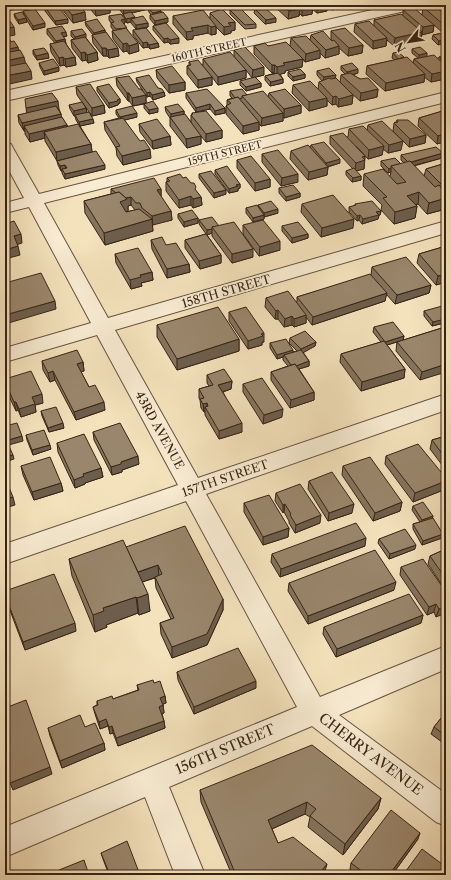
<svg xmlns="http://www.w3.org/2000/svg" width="451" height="880" font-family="'Libre Caslon Text',serif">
	<rect width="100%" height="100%" fill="#f4e2bc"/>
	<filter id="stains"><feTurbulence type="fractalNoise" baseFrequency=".005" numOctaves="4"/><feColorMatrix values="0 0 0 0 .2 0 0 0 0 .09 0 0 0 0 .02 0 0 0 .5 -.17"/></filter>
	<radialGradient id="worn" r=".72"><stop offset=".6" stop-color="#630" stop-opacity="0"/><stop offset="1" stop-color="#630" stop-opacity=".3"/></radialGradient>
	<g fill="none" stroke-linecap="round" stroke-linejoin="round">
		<defs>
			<g id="street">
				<polygon points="5,5 21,5 19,8 5,11"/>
				<polygon points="395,5 421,5 419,8 414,9 5,101 5,91"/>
				<polygon points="446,92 446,102 44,203 108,318 446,221 446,233 115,330 198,478 446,394 446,410 206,494 320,697 446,646 446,669 339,715 446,794 446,826 436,822 312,726 169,787 205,875 175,875 145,797 5,857 5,827 297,707 186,501 5,564 5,544 178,485 97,335 5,362 5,348 91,323 29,207 5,213 5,203 24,198 5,163 5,143 11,144 13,148 39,194"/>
			</g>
		</defs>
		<use href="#street" stroke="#67533f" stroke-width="2"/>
		<use href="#street" fill="#f8ecd3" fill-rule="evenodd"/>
	</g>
	<g fill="#84735d" stroke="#382315" fill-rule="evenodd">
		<polygon points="62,5 79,5 86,20 73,23 62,9"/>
		<polygon points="87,5 110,5 110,13 96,16"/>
		<polygon points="116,5 151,5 151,7 161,11 161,13 168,22 155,25 150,19 150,15 151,15 149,12 148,9 131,13 135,18 148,23 148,27 136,29 131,23 131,22 127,23 125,21 125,23 124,24 139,51 129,54 127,51 123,52 113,39 112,31 114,31 111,27 111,23 109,20 109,16 123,16 123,14"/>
		<polygon points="273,5 325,5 327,11 317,13 312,9 312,14 302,16 300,14 299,16 288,19"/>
		<polygon points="327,5 342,5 342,7 332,10"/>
		<polygon points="45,7 68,23 56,25 45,11"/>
		<polygon points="423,7 443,13 444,11 446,10 446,32 443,33 434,25 433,32 421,35 421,40 394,46 387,40 386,46 373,49 354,32 355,24 374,26 374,20 403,15 403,10 422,15"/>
		<polygon points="255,9 276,22 265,24 254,13"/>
		<polygon points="230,10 256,24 256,28 245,29 230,14"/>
		<polygon points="23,11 45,27 33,30 26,19 27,22 19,24 15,18 14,14 24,15"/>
		<polygon points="210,13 235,22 235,30 231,31 231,33 224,35 216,27 216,34 211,35 208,33 193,36 193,39 187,40 173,24 173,16 210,18"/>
		<polygon points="85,22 105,30 105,32 119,56 109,58 107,56 103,56 93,43 92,35 93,35 86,26"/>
		<polygon points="153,26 179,43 170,44 168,42 164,43 153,30"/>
		<polygon points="47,29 67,36 63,37 65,39 66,44 75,57 76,65 66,67 64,65 60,66 51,52 50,44 55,43 47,34"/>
		<polygon points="133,30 158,43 159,47 150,49 148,47 143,48 133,35"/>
		<polygon points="71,31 86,38 97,52 98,60 88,63 86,60 82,61 72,48 71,40 74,39 71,36"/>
		<polygon points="331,31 363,45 362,53 348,56 339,48 339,54 325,58 320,53 320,58 305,62 303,59 302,67 285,71 285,73 280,74 283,79 283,83 270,86 265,80 265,76 275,73 272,73 254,54 254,46 268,46 299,55 290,46 291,38 310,40 311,35 332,41 331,39"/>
		<polygon points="443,33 438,45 432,39 433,35"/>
		<polygon points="412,49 427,57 438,59 439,57 446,57 446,76 445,77 445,79 431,82 424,77 424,82 385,91 366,74 367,66 395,60 392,58 393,53 404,57 404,58 413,63 414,59 418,58 412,53"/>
		<polygon points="33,50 49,58 37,60 33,54"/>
		<polygon points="234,50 264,75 252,78 246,70 246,78 218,85 212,77 212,85 198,88 187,74 187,66 189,65 189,62 203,65 203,59 234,57"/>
		<polygon points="39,63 59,71 44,75 40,67"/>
		<polygon points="341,66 358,73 353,75 378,89 377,97 360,101 340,83 341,75 345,74 341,70"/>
		<polygon points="156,70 185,82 185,90 169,93 157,78"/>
		<polygon points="317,71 336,75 335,78 353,95 352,104 338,107 336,104 332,105 327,100 327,106 309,111 292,93 293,85 318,89 319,82 322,81 317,75"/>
		<polygon points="288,72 305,74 305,78 293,81 288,76"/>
		<polygon points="116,78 143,91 137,82 136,78 158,88 164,92 165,96 153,100 150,96 147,97 146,95 146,103 158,112 149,114 144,108 144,104 133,106 129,101 128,101 117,86"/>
		<polygon points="240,81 261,83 261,87 246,91 240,85"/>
		<polygon points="76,87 104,105 105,113 92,116 77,95"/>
		<polygon points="97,87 120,99 120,103 118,104 118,105 109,108 97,91"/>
		<polygon points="230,91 247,95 268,97 269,93 301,105 301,113 284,118 283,117 283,121 261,126 259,124 259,130 243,134 226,114 226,106 227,105 227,100 232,98 230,96"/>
		<polygon points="186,93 225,108 225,113 215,115 210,109 196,112 186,98"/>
		<polygon points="69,105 86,108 87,113 94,123 80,126 91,144 92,152 57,161 45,141 45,138 30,142 25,134 25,131 24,131 19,123 18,115 59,109 61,114 61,117 67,125 68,127 79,125 76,120 75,116 74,116 70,109"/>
		<polygon points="165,107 184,111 184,114 191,122 191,115 192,114 192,113 222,130 222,138 206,142 201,136 201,144 187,148 170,126 170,118 166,112"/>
		<polygon points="116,110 137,117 124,120 151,158 123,165 117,156 116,148 105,130 104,122 119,118 116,114"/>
		<polygon points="446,110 446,141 437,144 418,126 419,118"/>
		<polygon points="397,120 426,135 425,143 409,147 393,131 394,123 396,122"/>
		<polygon points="139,124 170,136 171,145 153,149 140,132"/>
		<polygon points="368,125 401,150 388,153 383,149 382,155 368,159 356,146 365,156 364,169 356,171 361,176 361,180 352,182 346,175 346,171 353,169 330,144 330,136 348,137 349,129 367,130"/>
		<polygon points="311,145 340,163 328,167 327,175 308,180 290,159 291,151 310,147"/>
		<polygon points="262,154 298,182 281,186 262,162"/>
		<polygon points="401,155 442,158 414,166 424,176 426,169 446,163 446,209 427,214 418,204 415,205 417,206 415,218 394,224 381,210 382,205 363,186 364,174 390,176 391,172 388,173 381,166 381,161 401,164 404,163 401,160"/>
		<polygon points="237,160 270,179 270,187 255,191 237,168"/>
		<polygon points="57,161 105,169 65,179 62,173 62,171 61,171 58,165"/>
		<polygon points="215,170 240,184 240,188 238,189 238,191 229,193 215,174"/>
		<polygon points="199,174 226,194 214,198 199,178"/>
		<polygon points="167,178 183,178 196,191 201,197 202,205 193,208 191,205 179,208 166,191 166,182 167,182"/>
		<polygon points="279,188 300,193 300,197 286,201 279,193"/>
		<path d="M111 189H161V197L171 211 172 220 152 224 153 231 105 245 85 213 84 201 111 194ZM131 205 135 210 126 212 128 211V206Z"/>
		<polygon points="302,204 353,228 321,237 301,212"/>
		<polygon points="355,204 381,211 380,215 379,215 378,219 362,224 359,220 357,221 349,212 349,207 355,206"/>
		<polygon points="258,205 278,213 264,217 264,219 253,222 246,213 246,208 258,207"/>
		<polygon points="178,214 198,218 198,223 184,227 178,218"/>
		<polygon points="199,220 219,226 253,257 232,263 212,236 212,233 207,235 221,255 221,263 200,269 185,248 185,240 206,234 199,224"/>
		<polygon points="243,225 280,250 259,256 243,234"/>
		<polygon points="282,226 308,234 308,238 292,243 282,231"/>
		<polygon points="151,240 166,245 189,264 190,272 167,278 152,249"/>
		<polygon points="446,246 446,282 436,285 417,263 419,254"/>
		<polygon points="115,254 152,272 153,280 141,283 142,286 131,289 116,263"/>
		<polygon points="372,267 431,285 429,293 395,304 386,294 385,301 312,325 306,317 306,323 294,327 292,325 284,327 278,319 275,319 265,307 266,298 297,302 297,297 371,275"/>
		<polygon points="424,311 444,322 444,323 432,326 424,316"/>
		<polygon points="229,312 264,342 262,342 262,345 248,349 229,321"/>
		<polygon points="157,325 239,339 239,351 177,370 157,337"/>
		<polygon points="374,327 404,336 403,340 387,345 405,369 404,378 361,391 340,362 341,354 381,342 373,332"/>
		<polygon points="445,327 420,380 396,351 397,342"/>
		<polygon points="290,338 316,342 315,346 303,352 309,361 309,366 299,369 314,392 314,400 290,408 271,380 271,372 288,366 283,360 283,357 277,359 270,348 270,343 293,352 297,351 289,343"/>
		<polygon points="42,361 83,362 84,371 81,372 89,387 105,410 76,420 55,380 50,382 43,370"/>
		<polygon points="207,375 232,381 231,389 223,392 242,432 219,439 205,415 205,412 204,412 201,408 200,400 199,398 199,389 209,386 207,383"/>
		<polygon points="5,382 43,403 35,405 36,412 21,417 18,410 16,411 5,388"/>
		<polygon points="243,384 282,417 263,424 243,392"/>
		<polygon points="41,411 64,428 49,432 42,416"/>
		<polygon points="93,432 139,464 122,470 122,472 112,475 94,440"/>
		<polygon points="26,435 51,449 33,455 27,440"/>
		<polygon points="446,436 446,470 430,449 432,440"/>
		<polygon points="57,443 101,468 103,477 85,483 85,484 75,488 58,452"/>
		<polygon points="386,456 446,489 413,502 385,464"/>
		<polygon points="21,466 61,483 63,491 34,500 23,475"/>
		<polygon points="343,466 402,502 400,511 373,521 342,475"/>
		<polygon points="309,481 352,513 328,521 308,489"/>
		<polygon points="276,493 320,523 295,533 289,523 289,521 284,512 283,513 275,501"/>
		<polygon points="244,503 289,528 288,537 263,545 244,512"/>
		<polygon points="413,506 433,516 432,519 443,534 442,538 422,545 413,529 413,524 420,522 412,510"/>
		<polygon points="379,539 415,549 389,559 378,543"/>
		<polygon points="365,546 280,577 271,562 272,554"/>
		<polygon points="126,547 223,599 223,610 207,645 172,658 161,634 160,623 171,619 156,588 155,578 142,582 150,611 139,615 138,613 106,625 107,627 95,632 72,576 69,559"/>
		<polygon points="446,549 446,591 428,564 430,556"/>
		<polygon points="401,567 446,592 436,617 434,612 427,615 400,575"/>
		<polygon points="289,583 394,590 308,624 288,591"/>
		<polygon points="5,591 76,631 25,650 6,600 5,596"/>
		<polygon points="423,615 421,623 336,657 323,634 324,627"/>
		<polygon points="177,672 256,688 194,714 178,680"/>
		<polygon points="154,683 165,696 166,703 163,704 164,713 162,714 164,721 165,728 118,746 113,733 110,734 108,726 100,729 95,714 93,707 97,705 97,701 113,699 138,690 137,685"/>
		<polygon points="446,712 446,745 431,734 434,727"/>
		<polygon points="85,727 104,743 105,750 62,768 50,736 48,728"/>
		<polygon points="200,790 381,798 378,809 343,855 308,827 310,817 305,814 272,829 278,843 324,875 232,875 201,802"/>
		<polygon points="418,839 392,875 357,875 350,869 351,863"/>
		<polygon points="101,853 140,875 109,875 103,859"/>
	</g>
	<g fill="#6c5e4c" stroke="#382315">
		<polygon points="110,5 110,13 96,16 95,8"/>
		<polygon points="132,5 151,5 151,9 148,8 148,9 124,15 123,7"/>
		<polygon points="231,5 242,5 231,7"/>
		<polygon points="335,5 342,5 342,7 332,10 332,6"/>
		<polygon points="313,6 312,14 302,16 302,9"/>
		<polygon points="327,7 327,11 317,13 317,9"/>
		<polygon points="300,9 299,16 288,19 289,11"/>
		<polygon points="161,11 162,16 153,17 153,13"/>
		<polygon points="85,12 86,20 73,23 72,15"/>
		<polygon points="135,17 135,21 131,19 131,22 127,23 126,19"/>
		<polygon points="5,18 9,18 10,26 5,27"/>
		<polygon points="26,18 27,22 19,24 18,20"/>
		<polygon points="168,18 168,22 155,25 155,21"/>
		<polygon points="276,18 276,22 265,24 266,20"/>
		<polygon points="68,19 68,23 56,25 55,21"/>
		<polygon points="125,19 125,23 122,24 121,20"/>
		<polygon points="235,22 235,30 231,31 231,33 224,35 224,27 228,23"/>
		<polygon points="45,23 45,27 33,30 33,26"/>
		<polygon points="148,23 148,27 136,29 136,25"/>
		<polygon points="208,25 208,33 193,36 193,39 187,40 186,32 191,28"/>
		<polygon points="434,25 433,32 422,35 423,27"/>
		<polygon points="444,25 446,25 446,32 443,33"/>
		<polygon points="216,26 216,34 211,35 211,27"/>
		<polygon points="14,27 15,35 5,37 5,29"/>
		<polygon points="105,30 105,34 94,37 94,33"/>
		<polygon points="66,32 67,36 61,37 61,33"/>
		<polygon points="422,32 421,40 394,46 395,38"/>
		<polygon points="86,34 86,38 75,41 75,37"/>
		<polygon points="168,38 168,42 164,43 164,39"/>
		<polygon points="179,38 179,43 170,44 170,40"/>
		<polygon points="387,38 386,46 373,49 373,41"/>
		<polygon points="65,39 66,44 57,46 56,41"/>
		<polygon points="446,39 446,43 438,45 439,41"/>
		<polygon points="147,42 148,47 143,48 143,43"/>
		<polygon points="127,43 127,51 123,52 123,44"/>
		<polygon points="138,43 139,51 129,54 129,46"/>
		<polygon points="158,43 159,47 150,49 149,45"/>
		<polygon points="363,45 362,53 348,56 349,48"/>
		<polygon points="339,46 339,54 325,58 326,50"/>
		<polygon points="18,47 20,55 5,58 5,50"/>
		<polygon points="102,48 106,48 107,56 103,56"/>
		<polygon points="118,48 119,56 109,58 108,50"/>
		<polygon points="320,50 320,58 305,62 306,54"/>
		<polygon points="85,52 86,60 82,61 81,53"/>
		<polygon points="97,52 98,60 88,63 87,55"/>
		<polygon points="48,53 49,58 37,60 36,56"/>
		<polygon points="427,53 427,57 419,59 419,55"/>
		<polygon points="24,57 26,65 5,69 5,61"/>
		<polygon points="63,57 64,65 60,66 59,58"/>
		<polygon points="75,57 76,65 66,67 65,59"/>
		<polygon points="303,59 302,67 285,71 285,73 277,75 277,67 283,63"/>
		<polygon points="272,65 275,65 274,73 272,73"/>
		<polygon points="59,67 59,71 44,75 44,71"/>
		<polygon points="264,67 264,75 252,78 253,70"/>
		<polygon points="358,69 358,73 347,76 347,72"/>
		<polygon points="444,69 446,69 446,76 445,77 445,79 431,82 432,74"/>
		<polygon points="246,70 246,78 218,85 218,77"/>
		<polygon points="31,71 32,79 5,85 5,76"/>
		<polygon points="305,74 305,78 293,81 293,77"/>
		<polygon points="425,74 424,82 385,91 386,83"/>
		<polygon points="336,75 335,79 323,82 324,77"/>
		<polygon points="212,77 212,85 198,88 198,80"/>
		<polygon points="283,79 283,83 270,86 271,82"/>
		<polygon points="185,82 185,90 169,93 169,85"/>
		<polygon points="261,83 261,87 246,91 246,87"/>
		<polygon points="378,89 377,97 360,101 361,93"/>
		<polygon points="150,92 150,96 147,97 147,93"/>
		<polygon points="164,92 165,96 153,100 152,95"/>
		<polygon points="127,93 129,93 129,101 128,101"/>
		<polygon points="146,95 146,103 133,106 132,98"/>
		<polygon points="353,95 352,104 338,107 339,99"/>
		<polygon points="336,96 336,104 332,105 333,97"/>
		<polygon points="327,98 327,106 309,111 309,102"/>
		<polygon points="120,99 120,103 118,104 118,105 109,108 109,103 117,100"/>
		<polygon points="58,101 59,109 27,116 26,108"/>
		<polygon points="210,104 210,109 196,112 196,108"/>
		<polygon points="104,105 105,113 92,116 92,108"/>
		<polygon points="301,105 301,113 284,118 284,109"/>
		<polygon points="86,108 87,113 74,116 74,111"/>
		<polygon points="158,108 158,112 149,114 149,110"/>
		<polygon points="225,108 225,113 215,115 215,111"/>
		<polygon points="184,111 184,115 171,119 171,114"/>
		<polygon points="137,113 137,117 121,121 120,117"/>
		<polygon points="283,113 283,121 261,126 262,118"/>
		<polygon points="61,114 62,122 24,126 25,131 24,131 22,123"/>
		<polygon points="93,119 94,123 80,126 79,122"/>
		<polygon points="259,122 259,130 243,134 243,126"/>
		<polygon points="67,125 68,133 44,132 45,138 30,142 29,134"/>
		<polygon points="222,130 222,138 206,142 206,134"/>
		<polygon points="446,133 446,141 437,144 438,136"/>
		<polygon points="426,135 425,143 409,147 410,139"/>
		<polygon points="170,136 171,145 153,149 152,141"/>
		<polygon points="201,136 201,144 187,148 186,139"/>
		<polygon points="403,141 401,150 388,153 389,145"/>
		<polygon points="91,144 92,152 57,161 56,152"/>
		<polygon points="384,146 382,155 368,159 369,150"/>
		<polygon points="150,149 151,158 123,165 122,156"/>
		<polygon points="443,153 442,158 408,167 409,163"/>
		<polygon points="365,156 364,169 355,171 356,163 362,157"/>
		<polygon points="340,159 340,163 326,167 326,163"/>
		<polygon points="65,165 66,170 62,169 62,171 61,171 60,166"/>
		<polygon points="105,165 105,169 65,179 65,174"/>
		<polygon points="328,167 327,175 308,180 309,172"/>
		<polygon points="391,168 391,172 388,173 389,169"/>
		<polygon points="298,174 298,182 281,186 282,178"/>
		<polygon points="361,176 361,180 352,182 353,178"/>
		<polygon points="270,179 270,187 255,191 255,183"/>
		<polygon points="240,184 240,188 238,189 238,191 229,193 229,189 236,185"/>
		<polygon points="161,189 161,197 157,190"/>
		<polygon points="226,190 226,194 214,198 214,193"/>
		<polygon points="419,192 418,204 405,208 407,196"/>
		<polygon points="300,193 300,197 286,201 286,197"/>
		<polygon points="191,196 191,205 179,208 179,200"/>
		<polygon points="131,197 131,205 128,206 128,211 121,214 120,202 123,199"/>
		<polygon points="201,197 202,205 193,208 193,199"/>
		<polygon points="446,198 446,209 427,214 429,203"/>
		<polygon points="417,206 415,218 394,224 395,212"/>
		<polygon points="278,209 278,213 264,217 264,213"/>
		<polygon points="171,211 172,220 153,225 152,216"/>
		<polygon points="381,211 380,215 379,215 378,219 362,224 363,219 376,212"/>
		<polygon points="264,215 264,219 253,222 253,218"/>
		<polygon points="360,215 359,220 357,221 357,216"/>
		<polygon points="198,218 198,223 184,227 184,222"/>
		<polygon points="152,219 153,231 105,245 104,233"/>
		<polygon points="354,219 353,228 321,237 322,228"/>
		<polygon points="212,229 212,233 207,235 207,230"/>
		<polygon points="21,234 22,243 16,245 14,236"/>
		<polygon points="308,234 308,238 292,243 292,238"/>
		<polygon points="280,241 280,250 259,256 260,247"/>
		<polygon points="18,246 20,255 5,259 5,250"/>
		<polygon points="253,249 253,257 232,263 232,254"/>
		<polygon points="221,255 221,263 200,269 199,261"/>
		<polygon points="189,264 190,272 167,278 167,269"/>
		<polygon points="152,272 153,280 141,283 142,286 131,289 130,280 140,275"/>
		<polygon points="446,274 446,282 436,285 438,276"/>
		<polygon points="431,285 429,293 395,304 397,295"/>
		<polygon points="387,293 385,301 312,325 313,317"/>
		<polygon points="55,301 56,309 5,324 5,315"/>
		<polygon points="278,310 278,319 275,319 276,311"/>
		<polygon points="306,315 306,323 294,327 294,319"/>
		<polygon points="292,316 292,325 284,327 285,319"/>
		<polygon points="446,317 446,321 444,322 444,323 432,326 433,322"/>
		<polygon points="264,333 264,342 262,342 262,345 248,349 248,341"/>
		<polygon points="404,336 403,340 384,346 385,342"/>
		<polygon points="239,339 239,351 177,370 177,359"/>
		<polygon points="316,342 315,346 301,354 301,349"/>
		<polygon points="293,350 293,355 284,355 283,357 277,359 277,355"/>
		<polygon points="309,361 309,366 292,371 292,367"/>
		<polygon points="83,362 84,371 78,373 77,364"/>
		<polygon points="446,364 446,372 420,380 422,372"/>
		<polygon points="405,369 404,378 361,391 362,382"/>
		<polygon points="53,371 55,380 50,382 48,373"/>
		<polygon points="232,381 231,389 218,393 218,385"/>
		<polygon points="314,392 314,400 290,408 291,400"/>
		<polygon points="42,394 43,403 35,405 36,412 21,417 19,409 32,397"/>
		<polygon points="14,402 16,402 18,410 16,411"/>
		<polygon points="104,402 105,410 76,420 74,412"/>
		<polygon points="207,403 207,409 205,407 205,412 204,412 203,404"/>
		<polygon points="283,409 282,417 263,424 264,415"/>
		<polygon points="63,423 64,428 49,432 48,428"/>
		<polygon points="242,423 242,432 219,439 219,431"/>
		<polygon points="22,436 23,441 5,446 5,441"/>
		<polygon points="50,445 51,449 33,455 32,450"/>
		<polygon points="13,455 14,459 5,462 5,457"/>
		<polygon points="138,456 139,464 122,470 122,472 112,475 111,467 121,462"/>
		<polygon points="101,468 103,477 85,483 85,484 75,488 74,480 83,474"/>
		<polygon points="446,481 446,489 413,502 415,493"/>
		<polygon points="61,483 63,491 34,500 32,492"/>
		<polygon points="13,497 15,505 5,508 5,499"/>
		<polygon points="402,502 400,511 373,521 375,513"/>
		<polygon points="285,504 284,512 283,513 283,505"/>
		<polygon points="354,504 352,513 328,521 329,513"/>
		<polygon points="321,515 320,523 295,533 296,525"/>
		<polygon points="433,516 432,520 421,524 422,520"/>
		<polygon points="289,528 288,537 263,545 263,537"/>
		<polygon points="443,534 442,538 422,545 423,541"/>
		<polygon points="366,538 365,546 280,577 281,569"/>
		<polygon points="416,545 415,549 389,559 390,554"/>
		<polygon points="158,565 159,576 137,584 136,573"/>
		<polygon points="396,582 394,590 308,624 308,616"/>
		<polygon points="148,594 150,611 139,615 137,598"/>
		<polygon points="136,597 138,613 106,625 107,627 95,632 93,615 103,608"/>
		<polygon points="223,599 223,610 207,645 172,658 172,647"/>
		<polygon points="436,604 434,612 427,615 429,607"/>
		<polygon points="446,606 446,613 436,617 439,609"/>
		<polygon points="423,615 421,623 336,657 337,649"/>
		<polygon points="75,623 76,631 25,650 23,642"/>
		<polygon points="5,645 7,650 5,651"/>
		<polygon points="256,681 256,688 194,714 194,707"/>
		<polygon points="165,696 166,703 161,705 160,698"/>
		<polygon points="163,705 164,713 160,714 159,707"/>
		<polygon points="106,719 108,726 100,729 99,722"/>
		<polygon points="164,721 165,728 118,746 116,738"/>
		<polygon points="112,726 113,733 110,734 109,727"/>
		<polygon points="104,743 105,750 62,768 60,761"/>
		<polygon points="50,767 52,774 13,790 10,783"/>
		<polygon points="381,798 378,809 343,855 345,844"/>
		<polygon points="307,802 305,814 267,831 268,820"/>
		<polygon points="420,833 418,839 392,875 389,875"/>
		<polygon points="327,864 324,875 318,875"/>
	</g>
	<g fill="#9a866c" stroke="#382315">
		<polygon points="54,5 57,5 68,19 55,21 45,7"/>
		<polygon points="64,5 79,5 85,12 72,15"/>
		<polygon points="92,5 110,5 95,8"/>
		<polygon points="122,5 132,5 123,7"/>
		<polygon points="282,5 296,5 300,9 289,11"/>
		<polygon points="299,5 311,5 313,6 302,9"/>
		<polygon points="313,5 325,5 327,7 317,9"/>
		<polygon points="433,5 446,15 446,25 444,25 423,7"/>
		<polygon points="157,6 161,11 153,13 148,8"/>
		<polygon points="263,6 276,18 266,20 255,9"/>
		<polygon points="240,8 256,24 245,25 230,10"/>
		<polygon points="414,8 434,25 423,27 403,10"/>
		<polygon points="35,9 45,23 33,26 23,11"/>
		<polygon points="222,9 235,22 228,23 231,26 224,27 210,13"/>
		<polygon points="203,10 216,26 211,27 208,25 191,28 193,31 186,32 173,16"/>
		<polygon points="5,12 9,18 5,18"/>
		<polygon points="22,12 26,18 18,20 14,14"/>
		<polygon points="131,12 135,17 126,19 123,14"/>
		<polygon points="163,12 168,18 155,21 150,15"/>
		<polygon points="121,14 125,19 121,20 127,28 116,29 111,23 114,22 109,16"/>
		<polygon points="401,14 422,32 395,38 374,20"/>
		<polygon points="143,16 148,23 136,25 131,19"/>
		<polygon points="97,19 105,30 94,33 85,22"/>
		<polygon points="10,21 14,27 5,29 5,22"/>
		<polygon points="369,21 387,38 373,41 355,24"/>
		<polygon points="166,23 179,38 170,40 168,38 164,39 153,26"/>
		<polygon points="62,26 66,32 61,33 65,39 56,41 47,29"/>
		<polygon points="126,28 138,43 129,46 127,43 123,44 112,31"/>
		<polygon points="146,28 158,43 149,45 147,42 143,43 133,30"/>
		<polygon points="345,28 363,45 349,48 331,31"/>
		<polygon points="82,29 86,34 75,37 71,31"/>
		<polygon points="323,31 332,41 334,40 339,46 326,50 311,35"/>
		<polygon points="106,32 118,48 108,50 106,48 102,48 92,35"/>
		<polygon points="443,33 446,35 446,39 439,41 433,35"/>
		<polygon points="8,36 11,42 5,43 5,37"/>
		<polygon points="306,36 320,50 306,54 291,38"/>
		<polygon points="85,37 97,52 87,55 85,52 81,53 71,40"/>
		<polygon points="14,41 18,47 5,50 5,43"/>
		<polygon points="64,41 75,57 65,59 63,57 59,58 50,44"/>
		<polygon points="286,42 303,59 283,63 285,65 277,67 275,65 272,65 254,46 265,43 268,46"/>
		<polygon points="245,47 264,67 253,70 234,50"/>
		<polygon points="420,47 427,53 419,55 412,49"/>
		<polygon points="44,48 48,53 36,56 33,50"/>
		<polygon points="20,50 24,57 5,61 5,53"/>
		<polygon points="230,52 246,70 218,77 203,59"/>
		<polygon points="398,52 404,57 398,59 393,53"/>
		<polygon points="434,55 446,66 446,69 444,69 446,71 432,74 414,59"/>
		<polygon points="444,56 446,57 446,64 439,57"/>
		<polygon points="407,57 425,74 386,83 367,66"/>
		<polygon points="53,59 59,67 44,71 39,63"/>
		<polygon points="198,60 212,77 198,80 187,66 191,65 189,62"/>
		<polygon points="26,63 31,71 5,76 5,67"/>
		<polygon points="352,63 358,69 347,72 341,66"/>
		<polygon points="172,66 185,82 169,85 156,70"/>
		<polygon points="329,68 336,75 324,77 317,71"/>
		<polygon points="300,69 305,74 293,77 288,72"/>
		<polygon points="278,73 283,79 271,82 265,76"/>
		<polygon points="350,73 360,79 368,78 378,89 361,93 341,75"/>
		<polygon points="149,75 158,88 162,89 164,92 152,95 150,92 147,93 136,78"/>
		<polygon points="129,76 139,89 141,89 146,95 132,98 129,93 127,93 116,78"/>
		<polygon points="255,77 261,83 246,87 240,81"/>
		<polygon points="329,78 331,79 336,78 353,95 339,99 336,96 333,97 319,82"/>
		<polygon points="310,81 327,98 309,102 293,85"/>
		<polygon points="90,84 104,105 92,108 76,87"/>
		<polygon points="109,84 120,99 117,100 118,101 109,103 97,87"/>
		<polygon points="207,89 225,108 215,111 210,104 196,108 186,93"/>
		<polygon points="242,89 247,95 242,96 242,98 239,99 238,97 235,98 230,91"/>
		<polygon points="285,89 301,105 284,109 269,93"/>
		<polygon points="263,91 283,113 262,118 242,96"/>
		<polygon points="52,93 58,101 26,108 25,99"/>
		<polygon points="238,97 259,122 243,126 226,106 231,103 227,100"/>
		<polygon points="153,101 158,108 149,110 144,104"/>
		<polygon points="82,102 86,108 74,111 69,105"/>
		<polygon points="178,104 184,111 171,114 165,107"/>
		<polygon points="56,106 61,114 22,123 18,115"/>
		<polygon points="132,106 137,113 120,117 116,110"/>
		<polygon points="446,110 446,133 438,136 419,118"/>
		<polygon points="206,111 222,130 206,134 191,115 193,114 192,113"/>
		<polygon points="89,112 93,119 79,122 75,115"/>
		<polygon points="185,114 201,136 186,139 170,117"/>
		<polygon points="62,117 67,125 29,134 24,126"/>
		<polygon points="123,118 140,141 144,140 150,149 122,156 116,147 120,146 104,122"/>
		<polygon points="157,119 170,136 152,141 139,124"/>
		<polygon points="397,120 408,120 426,135 410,139 394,123 398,122"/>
		<polygon points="382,121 403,141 389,145 368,125"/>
		<polygon points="78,124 91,144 56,152 44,132"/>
		<polygon points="363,126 384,146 369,150 349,129"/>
		<polygon points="343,133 365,156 362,157 365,160 356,163 330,136"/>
		<polygon points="324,142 340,159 326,163 311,145"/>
		<polygon points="308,145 328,167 309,172 291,151"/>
		<polygon points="436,147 443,153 411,162 410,161 408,162 401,155"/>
		<polygon points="278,150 298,174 282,178 262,154"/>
		<polygon points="96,151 105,165 65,174 62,169 67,168 65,165 60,166 57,161"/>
		<polygon points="251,156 270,179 255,183 237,160"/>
		<polygon points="395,158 401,164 391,166 391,168 389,169 381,161"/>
		<polygon points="410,161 435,187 439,185 446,193 446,198 429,203 419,192 407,196 417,206 395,212 383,198 387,197 364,174 383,169 397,184 406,182 391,166"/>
		<polygon points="446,163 446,189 426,169"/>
		<polygon points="227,166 240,184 236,185 238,186 229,189 215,170"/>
		<polygon points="354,168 361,176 353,178 346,171"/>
		<polygon points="211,171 226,190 214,193 199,174"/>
		<polygon points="180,174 183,178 186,177 191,183 194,183 196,187 195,189 201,197 193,199 191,196 179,200 166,182 170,181 167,178"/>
		<polygon points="154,178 161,189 157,190 171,211 152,216 142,208 140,203 136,203 131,197 126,198 119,192 116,193 111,189"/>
		<polygon points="293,185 300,193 286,197 279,188"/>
		<polygon points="119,192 127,199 120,202 126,212 139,209 152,219 104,233 84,201"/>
		<polygon points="333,195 354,219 322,228 302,204"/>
		<polygon points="271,201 278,209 264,213 258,205"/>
		<polygon points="372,201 381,211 376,212 379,215 363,219 360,215 357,216 349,207 356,205 355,204"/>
		<polygon points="257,205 264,215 253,218 246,208"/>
		<polygon points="192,210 198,218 184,222 178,214"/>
		<polygon points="212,217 219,226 212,227 212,229 207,230 199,220"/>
		<polygon points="263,220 280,241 260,247 243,225"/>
		<polygon points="14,221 21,234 14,236 18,246 5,250 5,224"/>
		<polygon points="234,222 253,249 232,254 212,227"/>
		<polygon points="298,222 308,234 292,238 282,226"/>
		<polygon points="206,234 221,255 199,261 185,240"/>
		<polygon points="162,237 166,245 176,243 189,264 167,269 151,240"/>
		<polygon points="446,246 446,274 438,276 419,254"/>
		<polygon points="138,248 152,272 140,275 141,277 130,280 115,254"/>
		<polygon points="406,257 431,285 397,295 372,267"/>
		<polygon points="41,273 55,301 5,315 5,283"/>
		<polygon points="370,274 387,293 313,317 297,297"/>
		<polygon points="288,291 306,315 294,319 292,316 285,319 278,310 276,311 266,298"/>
		<polygon points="446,305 446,317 443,318 445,319 433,322 424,311"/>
		<polygon points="218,307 239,339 177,359 157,325"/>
		<polygon points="246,307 264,333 261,334 263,336 248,341 229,312"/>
		<polygon points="393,322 404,336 385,342 374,327"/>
		<polygon points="445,327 446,328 446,364 422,372 397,342"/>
		<polygon points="305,331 316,342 301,349 290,338"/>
		<polygon points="286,339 293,350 277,355 270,343"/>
		<polygon points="384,341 405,369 362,382 341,354"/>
		<polygon points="77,350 83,362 77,364 89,387 95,385 104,402 74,412 53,371 48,373 42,361"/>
		<polygon points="301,350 309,361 296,366 295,364 291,365 284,355"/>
		<polygon points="295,364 314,392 291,400 271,372"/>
		<polygon points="224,369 232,381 218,385 242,423 219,431 205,407 208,406 207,403 203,404 200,399 204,398 199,389 213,385 207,375"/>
		<polygon points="31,371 42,394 32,397 35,404 19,409 16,402 14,402 5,382 5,379"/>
		<polygon points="262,378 283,409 264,415 243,384"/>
		<polygon points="56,407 63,423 48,428 41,411"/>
		<polygon points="17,423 22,436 5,441 5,426"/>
		<polygon points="120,423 138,456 121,462 121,464 111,467 93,432"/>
		<polygon points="44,430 50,445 32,450 26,435"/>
		<polygon points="84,434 101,468 83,474 84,476 74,480 57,443"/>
		<polygon points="446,436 446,459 432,440"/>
		<polygon points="5,442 7,442 13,455 5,457"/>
		<polygon points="418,444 446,478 446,481 415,493 386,456"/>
		<polygon points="50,457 61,483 32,492 21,466"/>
		<polygon points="370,457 402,502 375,513 343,466"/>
		<polygon points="332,472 354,504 329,513 309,481"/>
		<polygon points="5,478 13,497 5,499"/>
		<polygon points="300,484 321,515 296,525 290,515 291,514 285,504 283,505 276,493"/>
		<polygon points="269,495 289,528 263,537 244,503"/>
		<polygon points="423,502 433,516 422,520 413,506"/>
		<polygon points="433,518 443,534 423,541 413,524"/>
		<polygon points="356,523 366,538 281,569 272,554"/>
		<polygon points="185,526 223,599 207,634 172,647 160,623 174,618 155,577 162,574 158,565 138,572 126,547"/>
		<polygon points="405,529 416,545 390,554 379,539"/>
		<polygon points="123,540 148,594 137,598 136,597 103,608 104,611 93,615 69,559"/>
		<polygon points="446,549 446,579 430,556"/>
		<polygon points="375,550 396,582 308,616 289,583"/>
		<polygon points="423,559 446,592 446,606 439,609 436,604 429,607 401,567"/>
		<polygon points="54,574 75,623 23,642 5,595 5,591"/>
		<polygon points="409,594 423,615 337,649 324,627"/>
		<polygon points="238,648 256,681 194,707 177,672"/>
		<polygon points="153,680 154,683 160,681 165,696 160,698 163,705 159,707 164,721 116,738 112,726 109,727 106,719 99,722 93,707 98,705 97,701 112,696 113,699 139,690 137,685"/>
		<polygon points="26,700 50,767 10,783 5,767 5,708"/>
		<polygon points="446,712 446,736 434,727"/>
		<polygon points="80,715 85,727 95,723 104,743 60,761 48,728"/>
		<polygon points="312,745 381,798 345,844 310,816 316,809 307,802 268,820 278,843 293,837 327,864 318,875 236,875 200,790"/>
		<polygon points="391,810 420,833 389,875 367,875 351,863"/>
		<polygon points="127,841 140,875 110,875 101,853"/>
		<polygon points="422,849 446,867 441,875 403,875"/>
		<polygon points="84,860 89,875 61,875 59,870"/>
	</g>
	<g text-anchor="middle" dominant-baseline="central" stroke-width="3.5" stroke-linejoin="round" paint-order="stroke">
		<g font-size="10" fill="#382315" stroke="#f8ecd3">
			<text transform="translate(209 50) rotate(-13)">160TH STREET</text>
			<text transform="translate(225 153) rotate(-14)">159TH STREET</text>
		</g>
		<g font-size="12" fill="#382315" stroke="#f8ecd3">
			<text transform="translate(226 291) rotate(-16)">158TH STREET</text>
			<text transform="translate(160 430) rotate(61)">43RD AVENUE</text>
			<text transform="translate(225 478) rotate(-19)">157TH STREET</text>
		</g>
		<g font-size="14" fill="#382315" stroke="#f8ecd3">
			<text transform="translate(225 749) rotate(-23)">156TH STREET</text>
			<text transform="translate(371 754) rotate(37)">CHERRY AVENUE</text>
		</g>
	</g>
	<rect width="451" height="880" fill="none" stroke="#f4e2bc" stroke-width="20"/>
	<rect x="6" y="6" width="439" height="868" fill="none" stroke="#382315" stroke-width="2"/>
	<rect x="10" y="10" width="431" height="860" fill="none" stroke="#382315"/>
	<g transform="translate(409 42) rotate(240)" stroke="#f8ecd3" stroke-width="3" paint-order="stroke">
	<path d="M0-3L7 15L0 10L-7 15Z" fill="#382315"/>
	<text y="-6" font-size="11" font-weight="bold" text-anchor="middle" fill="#382315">N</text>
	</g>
	<rect width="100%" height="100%" filter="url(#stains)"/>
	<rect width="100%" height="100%" fill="url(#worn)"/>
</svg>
